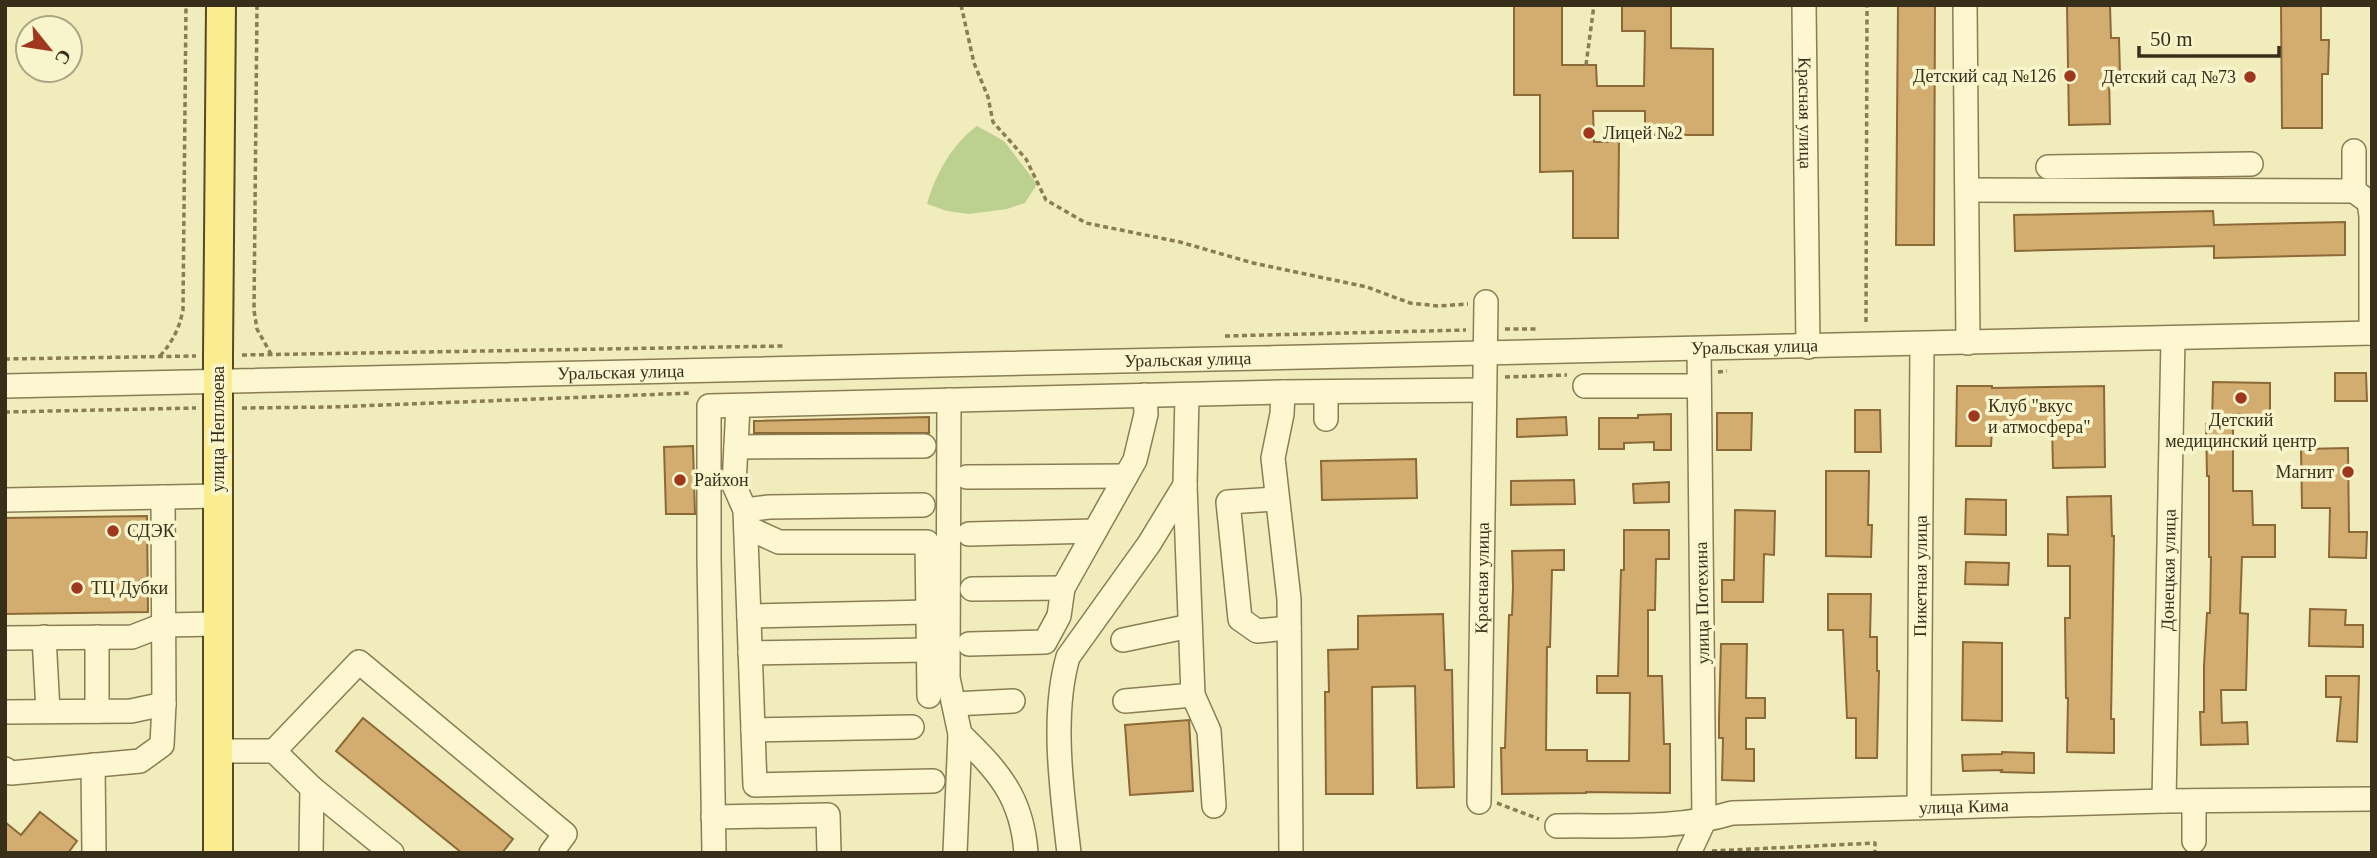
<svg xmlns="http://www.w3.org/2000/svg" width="2377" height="858" font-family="Georgia,serif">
	<rect width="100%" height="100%" fill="#f1ecbc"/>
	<path fill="#bcd090" d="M977 126 1004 141 1037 184 1025 203 1007 209 969 214 947 211 927 204C935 175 952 144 977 126Z"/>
	<g fill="#d3ac6f" stroke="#8c6a38" stroke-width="2">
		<polygon points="1514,5 1562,5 1562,65 1596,65 1597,86 1644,86 1645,31 1622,31 1622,5 1671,5 1671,48 1713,49 1713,135 1645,135 1645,111 1593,111 1594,142 1619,142 1618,238 1573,238 1573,171 1540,172 1540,95 1514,95"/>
		<polygon points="1898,5 1935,5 1934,245 1896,245"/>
		<polygon points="2067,5 2110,5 2111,38 2119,38 2120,74 2109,74 2110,124 2069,125"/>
		<polygon points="2281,5 2321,5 2321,40 2329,40 2328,74 2322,74 2322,128 2282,128"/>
		<polygon points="2213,211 2214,225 2345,222 2345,255 2214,258 2214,246 2015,251 2014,215"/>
		<polygon points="2335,373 2366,373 2367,401 2335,401"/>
		<polygon points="2213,382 2270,383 2270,415 2233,414 2233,491 2252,491 2253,525 2275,525 2275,557 2242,557 2240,613 2248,614 2246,690 2221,690 2222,723 2247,722 2248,744 2201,745 2200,712 2204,712 2204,666 2207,613 2210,613 2211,557 2209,557 2209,476 2207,476 2206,424 2212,424"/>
		<polygon points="1957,386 1992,386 1992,388 2104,386 2105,467 2053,468 2052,427 1992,429 1991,446 1956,446"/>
		<polygon points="1855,410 1880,410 1881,452 1855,452"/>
		<polygon points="1717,413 1752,413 1751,450 1717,450"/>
		<polygon points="1671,414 1671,450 1654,450 1654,442 1624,443 1624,449 1599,449 1599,418 1638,418 1638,415"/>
		<polygon points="929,417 929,433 754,433 754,421"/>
		<polygon points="1566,417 1567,435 1517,437 1517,419"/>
		<polygon points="693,446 695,514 666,514 664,447"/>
		<polygon points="2348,448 2349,532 2367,532 2366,558 2329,557 2330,508 2302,508 2301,449"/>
		<polygon points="1416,459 1417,498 1322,500 1321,461"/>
		<polygon points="1826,471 1869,471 1868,525 1872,525 1871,557 1826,556"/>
		<polygon points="1574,480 1575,504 1511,505 1511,481"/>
		<polygon points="1669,482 1669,502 1634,503 1633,484"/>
		<polygon points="2111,496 2112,536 2114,536 2111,719 2114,719 2114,753 2067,752 2068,698 2066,698 2065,618 2070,618 2070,566 2048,566 2048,534 2068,535 2067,497"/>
		<polygon points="1966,499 2006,500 2006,535 1965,534"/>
		<polygon points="1735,510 1775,511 1774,555 1764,554 1763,602 1722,602 1722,580 1734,580"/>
		<polygon points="147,516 148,612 5,614 5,518"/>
		<polygon points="1624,530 1669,530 1669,559 1656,559 1655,610 1648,610 1648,676 1662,676 1664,744 1670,744 1670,793 1586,792 1586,793 1502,794 1501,748 1505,748 1509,615 1512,615 1513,587 1512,551 1564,550 1564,570 1552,570 1550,647 1547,647 1546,750 1587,750 1587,761 1629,761 1630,693 1597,693 1597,676 1618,676 1621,570 1624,570"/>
		<polygon points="1966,562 2009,563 2008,585 1965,584"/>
		<polygon points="1828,594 1871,594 1870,637 1877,637 1877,671 1879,671 1877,758 1856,758 1856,718 1847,718 1843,630 1828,630"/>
		<polygon points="2310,609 2346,610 2345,625 2363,625 2363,647 2309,646"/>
		<polygon points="1443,614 1445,670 1452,670 1454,787 1417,788 1415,686 1372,687 1373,794 1326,794 1325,692 1329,692 1328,650 1358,649 1358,616"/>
		<polygon points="1963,642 2002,643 2002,721 1962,720"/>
		<polygon points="1721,644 1747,644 1746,698 1765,698 1765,718 1746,718 1746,749 1754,749 1754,781 1722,780 1723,738 1719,738 1719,718"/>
		<polygon points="2326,676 2359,676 2357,742 2337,741 2341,697 2326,697"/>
		<polygon points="363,718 513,839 502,853 462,853 336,751"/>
		<polygon points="1189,720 1193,791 1130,795 1125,725"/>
		<polygon points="2002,752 2034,753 2034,773 2001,772 2002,770 1963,771 1962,755 2002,754"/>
		<polygon points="40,812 77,841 68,853 5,853 5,822 21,835"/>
	</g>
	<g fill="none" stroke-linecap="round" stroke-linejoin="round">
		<defs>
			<g id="minor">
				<path id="s1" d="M1804 5 1808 347"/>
				<polyline points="1965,5 1968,343"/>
				<polyline points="2048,167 2251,164"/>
				<polyline points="1968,190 2354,191 2369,202 2371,216 2371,333"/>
				<polyline points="2354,191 2354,151"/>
				<path id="s2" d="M5 386 2372 333"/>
				<polyline points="1585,386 1699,386"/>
				<polyline points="1283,392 1282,414 1273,458 1289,599 1291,853"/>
				<polyline points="949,400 948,678 960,734 955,853"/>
				<polyline points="738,406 734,485 745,510 755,785 933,781"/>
				<polyline points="1326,419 1326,392"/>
				<polyline points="736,447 924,446"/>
				<polyline points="967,477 1126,476"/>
				<polyline points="1277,499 1228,502 1240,619 1257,631 1289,628"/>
				<polyline points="5,500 219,496"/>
				<polyline points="745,510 769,507 923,505"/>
				<polyline points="746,527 779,542 927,542 929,696"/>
				<polyline points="969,534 1095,531"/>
				<polyline points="972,589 1063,588"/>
				<polyline points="749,616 928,612"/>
				<polyline points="44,637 48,711"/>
				<polyline points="5,638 132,637 163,625 217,624"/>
				<polyline points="1123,640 1190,626"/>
				<polyline points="969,644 1045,642 1059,616 1063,588 1135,460 1146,414 1145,395"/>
				<polyline points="750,653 928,650"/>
				<polyline points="1193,695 1209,731 1214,806"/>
				<polyline points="1125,701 1193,695 1185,485 1187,395"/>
				<polyline points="954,704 1013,701"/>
				<polyline points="97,711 97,637"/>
				<polyline points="5,712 131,711 164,704"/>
				<polyline points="753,730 912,727"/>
				<path d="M960 734C999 772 1022 797 1026 853"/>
				<polyline points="218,751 274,751 312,788 392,853"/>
				<polyline points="274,751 359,662 565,834 551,853"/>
				<polyline points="93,765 94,853"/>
				<polyline points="5,769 11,773 140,761 162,745 164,704 163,497"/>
				<path id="s3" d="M2164 801 2173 338"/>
				<polyline points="2194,801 2194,841"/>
				<path id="s4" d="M1479 802 1486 302"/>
				<path id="s5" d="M1919 807 1922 344"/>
				<polyline points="713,817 828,815 829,853"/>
				<path id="s6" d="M1557 826C1615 825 1676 830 1732 813L2164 801 2372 799"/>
				<polyline points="311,853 312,788"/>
				<polyline points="714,853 709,558 709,406 1283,392 1484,390"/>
				<path d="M1069 853C1062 792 1051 716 1068 657L1149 544 1185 485"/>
				<polyline points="1689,853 1704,821 1699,349"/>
			</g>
			<polyline id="major" points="218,853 218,355 221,5"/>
		</defs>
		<use href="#minor" stroke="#8a7c54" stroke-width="26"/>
		<use href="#major" stroke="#574829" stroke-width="32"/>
		<g stroke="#8a7c54" stroke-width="3.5" stroke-dasharray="5 3.5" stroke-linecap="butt">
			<polyline points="257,5 254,310 257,329 271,354"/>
			<polyline points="961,5 974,63 988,97 993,122 1026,159 1046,200 1086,223 1180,242 1253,263 1367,287 1410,303 1438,306 1468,304"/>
			<polyline points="1586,65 1594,5"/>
			<polyline points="1866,322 1867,5"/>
			<polyline points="1505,329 1539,329"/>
			<polyline points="1225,336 1466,330"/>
			<polyline points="242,355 784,346"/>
			<path d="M160 356C173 341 179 329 183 310L186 5"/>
			<polyline points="5,359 196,356"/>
			<polyline points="1718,372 1727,371"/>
			<polyline points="1505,377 1567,375"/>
			<polyline points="242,408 331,407 692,393"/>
			<polyline points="5,412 196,408"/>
			<polyline points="1497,803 1539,819"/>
			<polyline points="1712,851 1875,843 1875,853"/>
		</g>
		<use href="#minor" stroke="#fcf7d0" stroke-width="23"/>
		<use href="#major" stroke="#f9ed90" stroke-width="28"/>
	</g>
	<g fill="#9f371f" stroke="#f8f4cc" stroke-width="2.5">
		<circle cx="2070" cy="76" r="7"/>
		<circle cx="2250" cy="77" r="7"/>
		<circle cx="1589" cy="133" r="7"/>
		<circle cx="2241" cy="398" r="7"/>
		<circle cx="1974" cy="416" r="7"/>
		<circle cx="2348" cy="472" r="7"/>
		<circle cx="680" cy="480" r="7"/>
		<circle cx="113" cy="531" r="7"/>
		<circle cx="77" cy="588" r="7"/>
	</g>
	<g text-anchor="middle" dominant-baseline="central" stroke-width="7" stroke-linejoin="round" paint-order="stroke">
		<g font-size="18" fill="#382f1a" stroke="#f8f4cc" text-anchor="start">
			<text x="2056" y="76" text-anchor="end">Детский сад №126</text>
			<text x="2236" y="77" text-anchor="end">Детский сад №73</text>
			<text x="1603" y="133">Лицей №2</text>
			<text x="1988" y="406">Клуб "вкус<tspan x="1988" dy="21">и атмосфера"</tspan></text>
			<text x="2241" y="420" text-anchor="middle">Детский<tspan x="2241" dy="21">медицинский центр</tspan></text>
			<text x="2334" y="472" text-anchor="end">Магнит</text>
			<text x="694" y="480">Райхон</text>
			<text x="127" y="531">СДЭК</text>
			<text x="91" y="588">ТЦ Дубки</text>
		</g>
		<g font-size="18" fill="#382f1a" stroke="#f8f4cc">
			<text stroke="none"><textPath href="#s1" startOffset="108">Красная улица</textPath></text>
			<text stroke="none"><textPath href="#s2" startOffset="1750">Уральская улица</textPath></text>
			<text stroke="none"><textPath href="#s2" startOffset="1183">Уральская улица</textPath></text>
			<text stroke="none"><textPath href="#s2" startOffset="616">Уральская улица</textPath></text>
			<text transform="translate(218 429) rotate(-90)">улица Неплюева</text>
			<text stroke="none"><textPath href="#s3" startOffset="231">Донецкая улица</textPath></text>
			<text stroke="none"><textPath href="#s5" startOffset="231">Пикетная улица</textPath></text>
			<text stroke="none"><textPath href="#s4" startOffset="224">Красная улица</textPath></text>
			<text transform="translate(1702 603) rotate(-91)">улица Потехина</text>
			<text stroke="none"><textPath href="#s6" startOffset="408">улица Кима</textPath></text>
		</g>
	</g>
	<rect width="2377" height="858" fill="none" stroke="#382f1a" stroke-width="14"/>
	<g transform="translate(49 49) rotate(120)"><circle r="33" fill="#f8f4cc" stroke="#aba585" stroke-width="2"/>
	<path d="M0-5L12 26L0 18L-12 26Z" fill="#9f371f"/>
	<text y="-10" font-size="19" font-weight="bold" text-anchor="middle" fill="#382f1a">С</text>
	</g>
	<path d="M2139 46v10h140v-10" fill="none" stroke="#382f1a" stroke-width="3.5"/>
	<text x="2150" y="46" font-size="21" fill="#382f1a" stroke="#f8f4cc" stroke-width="5" paint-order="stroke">50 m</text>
</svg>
